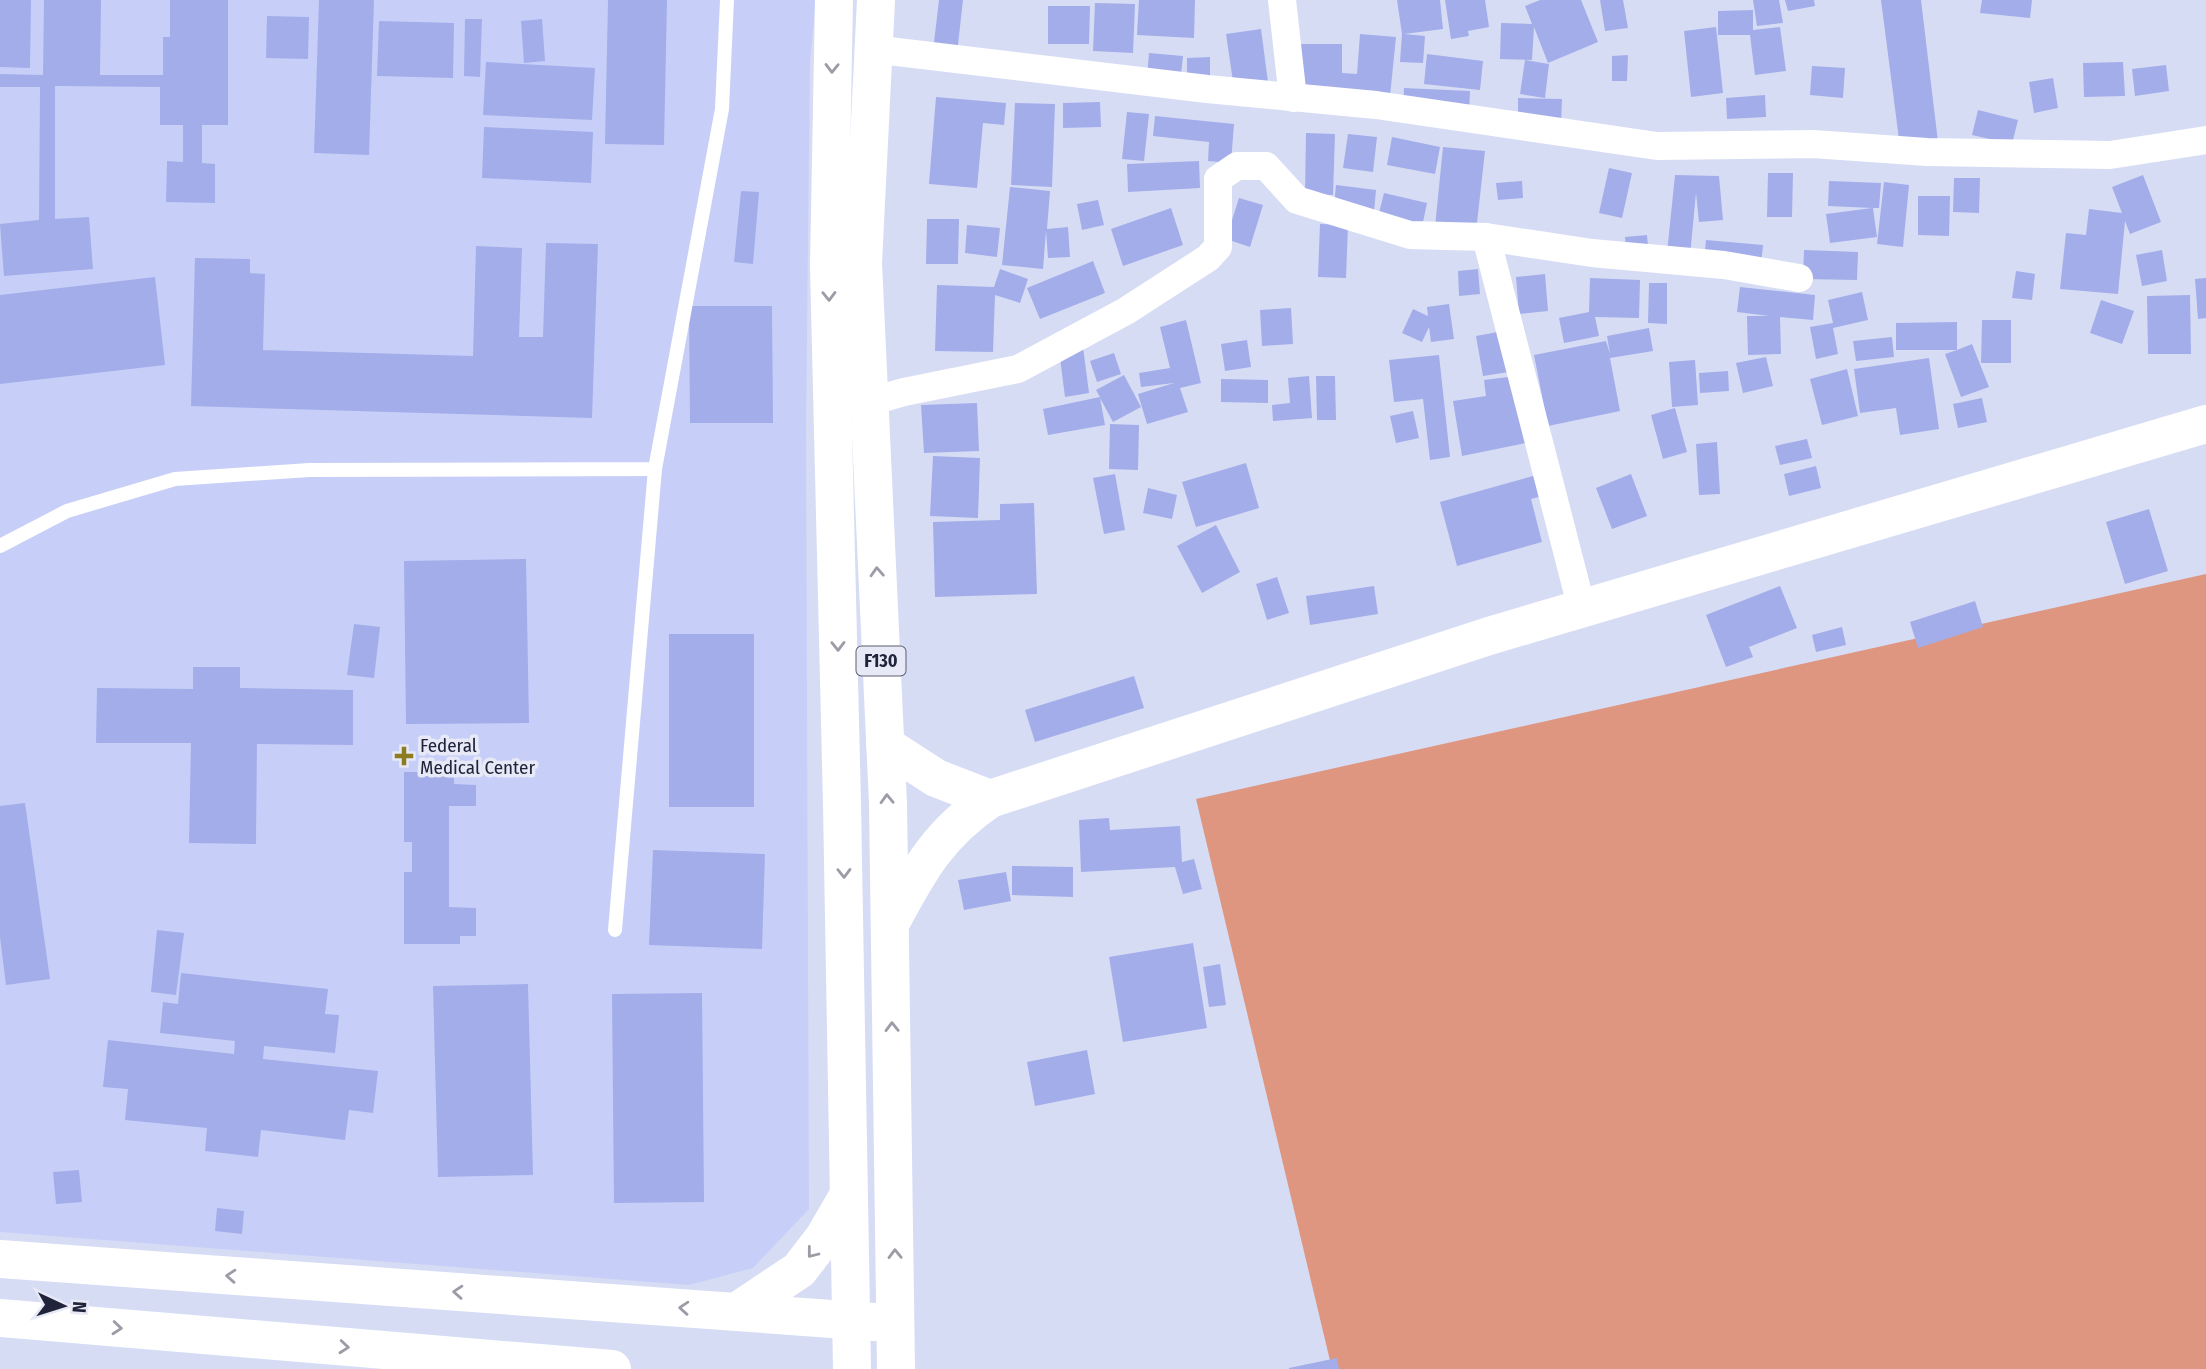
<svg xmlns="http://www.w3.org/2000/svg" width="2206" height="1369" font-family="'Fira Sans Condensed',sans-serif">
	<rect width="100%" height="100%" fill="#d7dcf5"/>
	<polygon fill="#c7cff8" points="0,0 816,0 810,61 806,430 809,1209 753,1268 689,1285 0,1232"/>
	<polygon fill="#df9680" points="2206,574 2206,1369 1332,1369 1196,799"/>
	<g fill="#a3ade9">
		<polygon points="0,0 31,0 30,68 0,67"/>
		<polygon points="44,0 101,0 100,75 163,75 163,37 170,37 170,0 228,0 228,125 202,125 202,163 215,164 215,203 166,202 167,161 183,162 183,125 160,125 160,87 55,86 55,219 89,217 93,269 4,276 0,224 39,220 40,87 0,87 0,74 43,75"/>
		<polygon points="319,0 374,0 369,155 314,153"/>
		<polygon points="608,0 667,0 664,145 605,144"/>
		<polygon points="939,0 963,0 955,71 931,68"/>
		<polygon points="1139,0 1195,0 1194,38 1137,35"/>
		<polygon points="1397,0 1440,0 1443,29 1404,34 1425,36 1423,63 1400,62 1402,34"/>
		<polygon points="1445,0 1485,0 1489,27 1468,31 1469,36 1451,39"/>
		<polygon points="1540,0 1581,0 1598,42 1548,63 1534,27 1532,60 1500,59 1501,23 1532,24 1525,6"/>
		<polygon points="1600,0 1623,0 1628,28 1605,31"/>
		<polygon points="1753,0 1779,0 1783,23 1757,26"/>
		<polygon points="1785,0 1814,0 1815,6 1788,11"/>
		<polygon points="1881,0 1921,0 1938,142 1900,147"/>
		<polygon points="1982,0 2032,0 2030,18 1980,13"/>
		<polygon points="1095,3 1135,4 1133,53 1093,51"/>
		<polygon points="1048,6 1090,6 1089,44 1048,44"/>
		<polygon points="1753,10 1753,30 1780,27 1786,71 1755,75 1750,35 1718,35 1718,11"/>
		<polygon points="267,16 309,17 308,59 266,58"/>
		<polygon points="465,19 482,19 480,77 464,76"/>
		<polygon points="542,19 545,61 524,63 521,21"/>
		<polygon points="379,21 454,23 453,78 377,76"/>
		<polygon points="1716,27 1723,93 1691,97 1684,31"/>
		<polygon points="1261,29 1269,90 1235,95 1226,34"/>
		<polygon points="1360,34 1396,37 1389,106 1296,101 1297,44 1342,44 1342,73 1357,74"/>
		<polygon points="1149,53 1183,56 1179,93 1146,90"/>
		<polygon points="1427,54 1483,61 1480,90 1424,84"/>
		<polygon points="1628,55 1627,81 1612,81 1612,56"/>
		<polygon points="1210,57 1210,96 1187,96 1187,58"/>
		<polygon points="1525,60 1549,64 1545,98 1520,94"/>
		<polygon points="486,62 595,68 592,120 483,115"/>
		<polygon points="2123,62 2125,96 2084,97 2083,63"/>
		<polygon points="2166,65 2169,91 2135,96 2132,69"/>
		<polygon points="1812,66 1845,68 1843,98 1810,95"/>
		<polygon points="2053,78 2058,108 2034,113 2029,82"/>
		<polygon points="1404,88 1470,91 1469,113 1403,111"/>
		<polygon points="1765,95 1766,117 1727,119 1726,98"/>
		<polygon points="936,97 1006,103 1004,125 983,123 977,188 929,184"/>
		<polygon points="1518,98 1562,99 1561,125 1518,124"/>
		<polygon points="1100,102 1101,127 1063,128 1063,103"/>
		<polygon points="1015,103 1055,104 1052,187 1011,185"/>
		<polygon points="1978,110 2018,120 2012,144 1972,135"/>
		<polygon points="1127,112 1149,114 1144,161 1122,159"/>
		<polygon points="1155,116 1234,124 1231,163 1208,161 1209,142 1153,136"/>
		<polygon points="484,127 593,132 591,183 482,178"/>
		<polygon points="1306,133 1335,134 1333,195 1305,194"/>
		<polygon points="1348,134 1377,137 1373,172 1343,168"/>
		<polygon points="1392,137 1440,147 1435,174 1387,165"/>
		<polygon points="1443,147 1485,151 1476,232 1435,227"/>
		<polygon points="1199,161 1200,188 1128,192 1127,164"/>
		<polygon points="1609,168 1632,173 1622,218 1599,213"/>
		<polygon points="1768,173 1793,173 1792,217 1767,217"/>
		<polygon points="1675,175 1719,176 1723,220 1699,222 1696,193 1689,266 1666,263"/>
		<polygon points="2143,175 2161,222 2130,234 2125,221 2118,294 2060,289 2066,233 2086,235 2089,209 2122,213 2112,187"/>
		<polygon points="1954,178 1980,178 1979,213 1953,212"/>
		<polygon points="1522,181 1523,198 1498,200 1496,183"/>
		<polygon points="1829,181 1881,183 1879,208 1873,208 1877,237 1830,243 1826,214 1872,208 1828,206"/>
		<polygon points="1884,182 1909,185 1903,247 1877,244"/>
		<polygon points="1336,185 1376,190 1374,212 1334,207"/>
		<polygon points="1010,187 1050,191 1047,229 1068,227 1070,257 1048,258 1046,231 1043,269 1002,265"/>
		<polygon points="741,191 759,192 753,264 734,262"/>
		<polygon points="1384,193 1427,203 1422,227 1378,217"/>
		<polygon points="1918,196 1950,196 1949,236 1918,235"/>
		<polygon points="1239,198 1263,205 1250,247 1226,239"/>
		<polygon points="1098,200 1104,225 1082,230 1077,204"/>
		<polygon points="1171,208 1183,245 1123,266 1111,229"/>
		<polygon points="927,219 959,219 958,264 926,264"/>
		<polygon points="1320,224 1348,225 1346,278 1318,277"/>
		<polygon points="967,225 1000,228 997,257 965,253"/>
		<polygon points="1647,235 1648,248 1626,250 1625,237"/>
		<polygon points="1706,240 1763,245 1760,276 1703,271"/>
		<polygon points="546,243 598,244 592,418 191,406 195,258 250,259 250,273 265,274 263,350 473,356 476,246 522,248 519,337 543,337"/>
		<polygon points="1804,250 1858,252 1857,280 1803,279"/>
		<polygon points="2162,250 2167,281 2142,286 2136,255"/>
		<polygon points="1093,261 1105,293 1040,319 1027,288"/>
		<polygon points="1000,269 1028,279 1020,303 995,295 993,352 935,351 937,285 994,287"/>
		<polygon points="1478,269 1480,294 1459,296 1458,271"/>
		<polygon points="2016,271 2035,274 2032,300 2012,298"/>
		<polygon points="1545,274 1548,311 1519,314 1516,277"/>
		<polygon points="155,277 165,365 0,384 0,295"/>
		<polygon points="1590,278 1640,280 1639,318 1595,317 1599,336 1564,343 1559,318 1589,312"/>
		<polygon points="2206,278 2206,318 2198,319 2195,279"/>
		<polygon points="1649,283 1667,283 1667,324 1648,323"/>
		<polygon points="1740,287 1815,295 1813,320 1780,317 1781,354 1748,355 1747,316 1769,316 1737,312"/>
		<polygon points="1862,292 1868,320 1833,328 1838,354 1816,359 1810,327 1833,323 1828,300"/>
		<polygon points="2190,295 2191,354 2148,354 2147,296"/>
		<polygon points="2101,300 2134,311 2122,344 2090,333"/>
		<polygon points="1449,304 1454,339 1431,342 1429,327 1422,342 1402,333 1413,309 1428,316 1427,307"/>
		<polygon points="689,306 772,306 773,423 690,423"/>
		<polygon points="1291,308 1293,344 1262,346 1260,310"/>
		<polygon points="1186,320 1201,383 1180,388 1188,412 1147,424 1138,394 1174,383 1141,387 1139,373 1170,368 1160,327"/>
		<polygon points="1982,320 2011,320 2011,363 1981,363"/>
		<polygon points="1957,322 1957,350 1972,344 1989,387 1961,397 1945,354 1957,350 1896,350 1896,323"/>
		<polygon points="1649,328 1653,351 1610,358 1620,411 1548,426 1534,355 1606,341 1610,354 1607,336"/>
		<polygon points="1503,331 1509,372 1483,376 1476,336"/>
		<polygon points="1892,337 1894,357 1856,361 1853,341"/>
		<polygon points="1247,340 1251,367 1225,371 1221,344"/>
		<polygon points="1083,347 1089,393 1065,397 1059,350"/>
		<polygon points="1114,353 1121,374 1097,382 1090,361"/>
		<polygon points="1439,355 1450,457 1430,460 1423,399 1394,402 1389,360"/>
		<polygon points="1766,357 1773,386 1743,393 1736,363"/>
		<polygon points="1929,358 1939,429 1900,435 1896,408 1860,413 1854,369"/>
		<polygon points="1695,360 1698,405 1672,407 1669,362"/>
		<polygon points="1847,369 1858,416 1822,425 1810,379"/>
		<polygon points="1728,371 1729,391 1700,393 1699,373"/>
		<polygon points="1124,375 1141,407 1113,422 1100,398 1105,425 1048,435 1043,409 1100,397 1096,390"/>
		<polygon points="1309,376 1312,418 1273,421 1272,405 1290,403 1288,378"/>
		<polygon points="1316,376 1335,376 1336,420 1317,420"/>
		<polygon points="1516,376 1526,443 1462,456 1453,401 1486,396 1484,380"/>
		<polygon points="1221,379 1268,380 1268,403 1221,402"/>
		<polygon points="1982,398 1987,422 1958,428 1953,404"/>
		<polygon points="977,403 979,451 924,453 921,405"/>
		<polygon points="1675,408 1687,452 1663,459 1651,415"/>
		<polygon points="1413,411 1419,438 1396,443 1390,416"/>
		<polygon points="1110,424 1139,425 1138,470 1109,469"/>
		<polygon points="1807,439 1812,458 1780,465 1775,446"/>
		<polygon points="1717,442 1720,494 1699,495 1696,444"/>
		<polygon points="933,456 980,458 978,518 930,516"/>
		<polygon points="1246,463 1259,508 1196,527 1182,482"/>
		<polygon points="1816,466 1821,488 1789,496 1784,474"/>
		<polygon points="1115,474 1125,530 1104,534 1093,478"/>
		<polygon points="1540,474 1546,495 1531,499 1542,542 1457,566 1440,502"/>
		<polygon points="1631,474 1647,516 1612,529 1596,488"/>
		<polygon points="1148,488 1177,495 1172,519 1143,513"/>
		<polygon points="1034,503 1037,594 935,597 933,522 1000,520 1000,504"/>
		<polygon points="2149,509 2168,571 2125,584 2106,522"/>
		<polygon points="1216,525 1240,572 1202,593 1177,546"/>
		<polygon points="526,559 529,723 406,724 404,561"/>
		<polygon points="1277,577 1289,613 1267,620 1256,584"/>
		<polygon points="1374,586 1378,614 1310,625 1306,596"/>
		<polygon points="1780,586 1797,628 1749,647 1753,657 1726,667 1706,615"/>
		<polygon points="1975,601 1983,627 1918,648 1910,622"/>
		<polygon points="354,624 380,627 374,678 347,675"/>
		<polygon points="1842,627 1846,645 1816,652 1812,635"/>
		<rect x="669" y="634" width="85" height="173"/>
		<polygon points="193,667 240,667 240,688 353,690 353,745 257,744 256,844 189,843 191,743 96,743 97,688 193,689"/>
		<polygon points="1134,676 1144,708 1035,742 1025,710"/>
		<polygon points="404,772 454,772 454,784 476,785 476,806 449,806 449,907 476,908 476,936 460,936 460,944 404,944 404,872 412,872 412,842 404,842"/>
		<polygon points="25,803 50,979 6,985 0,937 0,806"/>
		<polygon points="1109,818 1110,830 1180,826 1182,862 1194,859 1202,889 1183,894 1175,867 1081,872 1079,820"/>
		<polygon points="653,850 765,854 762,949 649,945"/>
		<polygon points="1012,866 1073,867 1073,897 1012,895"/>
		<polygon points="1006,872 1011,901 964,910 958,880"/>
		<polygon points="157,930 184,933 176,995 151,992"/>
		<polygon points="1193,943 1207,1028 1123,1042 1109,957"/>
		<polygon points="1220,964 1226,1005 1209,1007 1203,967"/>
		<polygon points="181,973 328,989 325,1014 339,1015 335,1053 264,1046 263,1059 378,1071 373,1113 349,1110 345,1140 261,1130 258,1157 205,1151 207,1128 125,1120 128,1089 103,1087 108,1040 234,1054 235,1041 160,1033 163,1002 178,1004"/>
		<polygon points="528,984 533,1175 438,1177 433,986"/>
		<polygon points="702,993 704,1202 614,1203 612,994"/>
		<polygon points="1087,1050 1095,1094 1035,1106 1027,1062"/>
		<polygon points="79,1170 82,1202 56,1204 53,1172"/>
		<polygon points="217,1208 244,1211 242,1234 215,1231"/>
		<polygon points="1337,1358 1339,1369 1289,1369 1289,1368"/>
	</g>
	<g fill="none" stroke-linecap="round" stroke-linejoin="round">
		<g stroke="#fff" stroke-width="14">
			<polyline points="0,546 67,511 175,479 309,470 655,469 722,109 727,0"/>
			<polyline points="615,930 655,469"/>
		</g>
		<g stroke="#fff" stroke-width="28">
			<polyline points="1282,0 1293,98"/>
			<polyline points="872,49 1207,89 1376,105 1657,146 1813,144 1927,152 2110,155 2206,140"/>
			<polyline points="1486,237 1582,609"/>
			<polyline points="869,402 904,392 1018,369 1126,311 1208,258 1218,247 1218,179 1237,166 1266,166 1297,200 1410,235 1486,237 1592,253 1724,265 1799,278"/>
		</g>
		<g stroke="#fff" stroke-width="38">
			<polyline points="885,745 936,778 990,799"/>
			<path d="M890 924C919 870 938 834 990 799L1489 636 2206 424"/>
		</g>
		<g stroke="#fff" stroke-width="38">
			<polyline points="834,0 829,266 842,804 852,1369"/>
			<polyline points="876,0 863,263 888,803 896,1369"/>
			<polyline points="0,1259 874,1322"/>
			<polyline points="736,1312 799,1270 823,1239 848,1196"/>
			<polyline points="0,1318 612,1369"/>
		</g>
	</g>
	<defs><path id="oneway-chevron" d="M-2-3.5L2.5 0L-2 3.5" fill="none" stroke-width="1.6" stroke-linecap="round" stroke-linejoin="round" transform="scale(1.75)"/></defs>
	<g stroke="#9b9ca6">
		<use href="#oneway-chevron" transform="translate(832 68) rotate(91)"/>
		<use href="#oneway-chevron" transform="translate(829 296) rotate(89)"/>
		<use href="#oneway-chevron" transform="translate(877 572) rotate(-93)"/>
		<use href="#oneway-chevron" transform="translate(838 646) rotate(89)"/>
		<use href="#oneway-chevron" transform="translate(887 799) rotate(-92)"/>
		<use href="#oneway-chevron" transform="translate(844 873) rotate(89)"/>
		<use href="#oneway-chevron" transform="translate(892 1027) rotate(-91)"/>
		<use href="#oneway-chevron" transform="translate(812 1253) rotate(128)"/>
		<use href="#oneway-chevron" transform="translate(895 1254) rotate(-91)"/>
		<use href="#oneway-chevron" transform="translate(231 1276) rotate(-176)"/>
		<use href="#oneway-chevron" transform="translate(458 1292) rotate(-176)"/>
		<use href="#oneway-chevron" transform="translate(684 1308) rotate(-176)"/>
		<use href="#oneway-chevron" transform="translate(117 1328) rotate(5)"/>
		<use href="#oneway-chevron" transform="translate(344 1347) rotate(5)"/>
	</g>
	<path fill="#8d7b20" stroke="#e7e9f6" stroke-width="2.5" d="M400.5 745.5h7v7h7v7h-7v7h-7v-7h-7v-7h7z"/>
	<g text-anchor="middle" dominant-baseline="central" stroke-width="7" stroke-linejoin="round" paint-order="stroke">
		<rect fill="#e7e9f6" stroke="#5c5e72" stroke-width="2" x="856.5" y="646.5" width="49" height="29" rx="5"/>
		<g font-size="18" font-weight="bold" fill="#20233a">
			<text x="881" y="661">F130</text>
		</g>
		<g font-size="19" fill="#20233a" stroke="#e7e9f6" text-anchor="start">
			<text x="420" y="745">Federal<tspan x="420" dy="22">Medical Center</tspan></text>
		</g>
	</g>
	<g transform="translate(63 1306) rotate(94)" stroke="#e7e9f6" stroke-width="5" paint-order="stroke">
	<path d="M0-5L12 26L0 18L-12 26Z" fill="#20233a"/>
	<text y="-10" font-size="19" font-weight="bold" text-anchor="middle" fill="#20233a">N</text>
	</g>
</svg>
